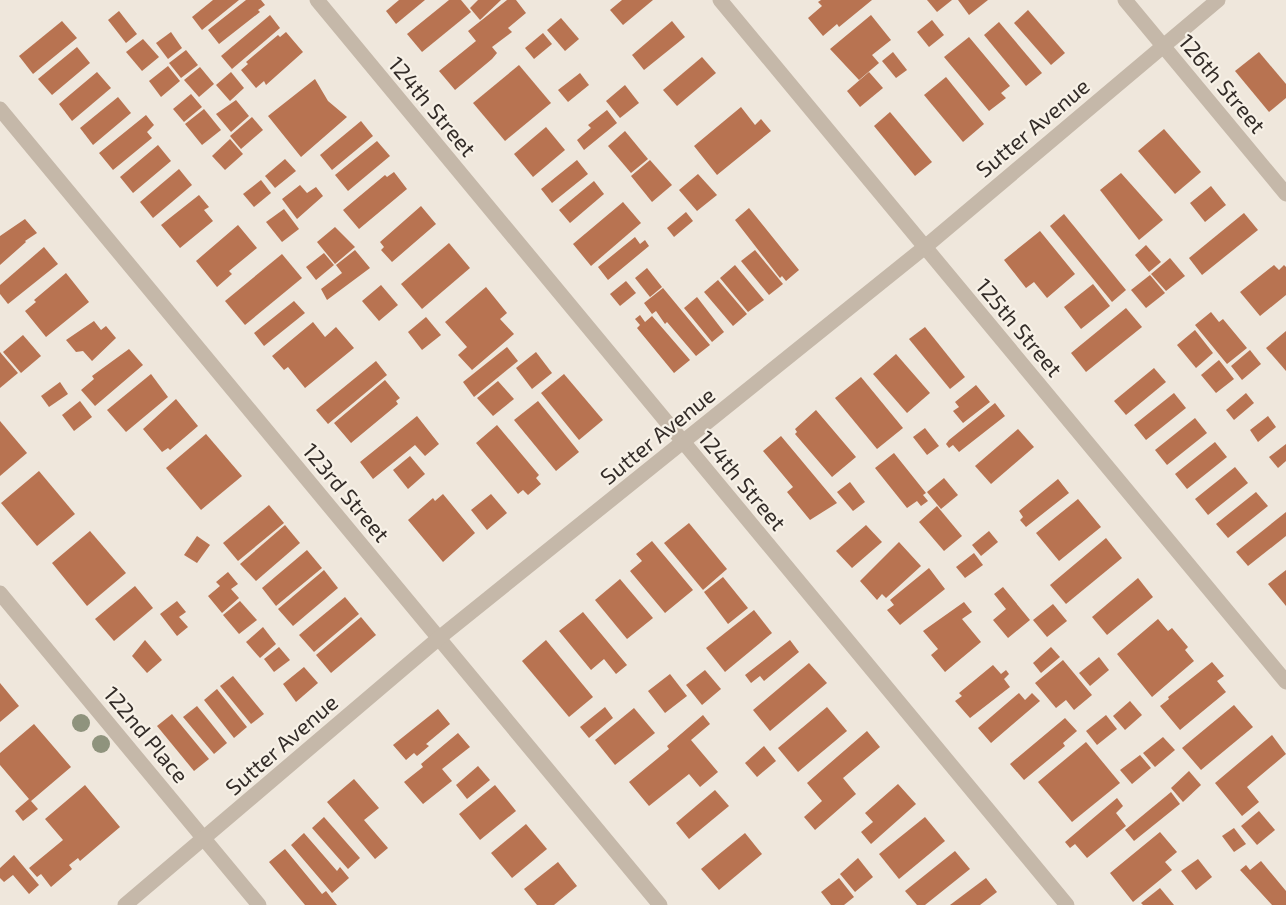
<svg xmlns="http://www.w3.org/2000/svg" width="1286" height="905" font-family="'Exo 2',sans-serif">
	<rect width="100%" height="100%" fill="#efe7dc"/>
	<g fill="#b87351">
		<polygon points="213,0 239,0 202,30 192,17"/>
		<polygon points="246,0 261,0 265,5 258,10 260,12 219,44 208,30"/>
		<polygon points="399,0 425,0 396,24 386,11"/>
		<polygon points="449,0 461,0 471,12 422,52 407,34"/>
		<polygon points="478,0 501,0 480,20 470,8"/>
		<polygon points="507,0 516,0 526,13 508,28 512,32 492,47 497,53 492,59 455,90 439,71 476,41 468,31"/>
		<polygon points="622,0 653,0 623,25 610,10"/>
		<polygon points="821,0 872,0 839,27 837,24 823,36 808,18 822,6 818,2"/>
		<polygon points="927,0 952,0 937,12"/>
		<polygon points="958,0 988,0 969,15"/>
		<polygon points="1028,10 1065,53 1051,65 1014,23"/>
		<polygon points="119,11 137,34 126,43 108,20"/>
		<polygon points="270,15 280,28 232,69 221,56"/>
		<polygon points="871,15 891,40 872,55 879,63 859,80 830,49"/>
		<polygon points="561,18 579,39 565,51 547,30"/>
		<polygon points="932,20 944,35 929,47 917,32"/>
		<polygon points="62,21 77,38 33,74 19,56"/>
		<polygon points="672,21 685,37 644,70 632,55"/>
		<polygon points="999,22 1042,73 1026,86 984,35"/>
		<polygon points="171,32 182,48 168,59 156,43"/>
		<polygon points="286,32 303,52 266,85 264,81 256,88 241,70 248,64 246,62 278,35 280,37"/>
		<polygon points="543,33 552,44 534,59 525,48"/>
		<polygon points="969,37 1010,86 1001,93 1006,98 989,111 944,57"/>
		<polygon points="143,39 159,57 142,71 126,52"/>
		<polygon points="77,47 90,63 52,95 38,79"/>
		<polygon points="186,50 198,65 181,78 169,63"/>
		<polygon points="893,52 907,70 896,78 882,61"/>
		<polygon points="1259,52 1286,84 1286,98 1269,112 1235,71"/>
		<polygon points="702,57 716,73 677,106 663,90"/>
		<polygon points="519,65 551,103 505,141 473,103"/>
		<polygon points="168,66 180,81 161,97 149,81"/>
		<polygon points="200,67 214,84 199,97 184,80"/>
		<polygon points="97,72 111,88 72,121 59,104"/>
		<polygon points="231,72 244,88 230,101 216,85"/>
		<polygon points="869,72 883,88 860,107 847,91"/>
		<polygon points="580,73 589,85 568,102 558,90"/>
		<polygon points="946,77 984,124 963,142 924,95"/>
		<polygon points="315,79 328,101 347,117 301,157 268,116"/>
		<polygon points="625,85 639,103 620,118 606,101"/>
		<polygon points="191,94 202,107 184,122 173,109"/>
		<polygon points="118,97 131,113 93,145 80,128"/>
		<polygon points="236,100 249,116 231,132 216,114"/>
		<polygon points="741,107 755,125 761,119 771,131 717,175 694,146"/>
		<polygon points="204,109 221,130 202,145 185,124"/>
		<polygon points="607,110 617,123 584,150 577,140 591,128 588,125"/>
		<polygon points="890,112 932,162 915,176 874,126"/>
		<polygon points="146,115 154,125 147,132 152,138 113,170 99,153"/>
		<polygon points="252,117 263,130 241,149 230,136"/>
		<polygon points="361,121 373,136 332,170 320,155"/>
		<polygon points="546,127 565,150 533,177 514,154"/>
		<polygon points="1164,129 1201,172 1175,194 1138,151"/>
		<polygon points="625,131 648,159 631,173 608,146"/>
		<polygon points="230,139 243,154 225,170 212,156"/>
		<polygon points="377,141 390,156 348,191 335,175"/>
		<polygon points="158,145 171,161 133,193 120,177"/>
		<polygon points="285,159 296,171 275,188 265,176"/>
		<polygon points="577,160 588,174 552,203 541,189"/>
		<polygon points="650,160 672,185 652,202 631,176"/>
		<polygon points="179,169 192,185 153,218 140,202"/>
		<polygon points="394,172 407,189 359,229 343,210 385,175 387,177"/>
		<polygon points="1121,173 1163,220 1139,240 1100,190"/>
		<polygon points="698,174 717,195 697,211 679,190"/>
		<polygon points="261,180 271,193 254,207 243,194"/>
		<polygon points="594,181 604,194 570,223 559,210"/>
		<polygon points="300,185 307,193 316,187 323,196 297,219 282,199"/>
		<polygon points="1211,186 1226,205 1205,222 1190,203"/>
		<polygon points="199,195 209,207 204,210 213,221 180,248 161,225"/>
		<polygon points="623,202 641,223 591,266 573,244"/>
		<polygon points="421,206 436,224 392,262 381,250 384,247 380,242"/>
		<polygon points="749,208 799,270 786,281 782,276 780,278 735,220"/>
		<polygon points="284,209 299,229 282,242 266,222"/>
		<polygon points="686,212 693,221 674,237 667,228"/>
		<polygon points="1244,213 1258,230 1202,275 1189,258"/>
		<polygon points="1064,214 1126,290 1112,302 1050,226"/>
		<polygon points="25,219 37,233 25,241 26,242 0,265 0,236"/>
		<polygon points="238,225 257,248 229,271 232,274 217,287 196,261"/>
		<polygon points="335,227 355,247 335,264 317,242"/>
		<polygon points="1040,231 1075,274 1047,298 1034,282 1026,288 1004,260"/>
		<polygon points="635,237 640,244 645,240 649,246 608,280 598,267"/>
		<polygon points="449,243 470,268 422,309 401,284"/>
		<polygon points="1146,245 1161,262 1149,272 1135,255"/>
		<polygon points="44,247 58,264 8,304 0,294 0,285"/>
		<polygon points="355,250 370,268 327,300 321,289 342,273 336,265"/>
		<polygon points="755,250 783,284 769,295 741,261"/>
		<polygon points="324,253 334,265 316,280 306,267"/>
		<polygon points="282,254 302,278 245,325 225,301"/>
		<polygon points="1170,258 1185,276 1166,291 1151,274"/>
		<polygon points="735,265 764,300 748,312 720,278"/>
		<polygon points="1274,265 1279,270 1284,265 1286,267 1286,295 1260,316 1240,292"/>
		<polygon points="647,268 662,287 650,297 635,278"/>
		<polygon points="66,273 89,302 46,337 25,311 36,302 34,300"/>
		<polygon points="1150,275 1165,293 1146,308 1131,290"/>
		<polygon points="718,280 747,314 733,326 704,292"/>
		<polygon points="626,281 636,293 620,306 610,294"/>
		<polygon points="1093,284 1110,306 1081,329 1064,307"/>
		<polygon points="381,285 398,305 379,321 362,301"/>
		<polygon points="486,287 507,313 500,319 514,334 472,370 458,355 467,347 445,322"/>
		<polygon points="663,288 710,345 696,356 667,322 665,324 656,311 652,314 644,303"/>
		<polygon points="697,297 724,332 712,342 684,308"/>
		<polygon points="294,301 305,313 264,346 254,333"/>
		<polygon points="1126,308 1142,327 1086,372 1071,353"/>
		<polygon points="1211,312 1219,322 1223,319 1247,348 1227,364 1195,325"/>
		<polygon points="640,315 645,322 652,316 690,360 674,373 637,328 640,325 635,319"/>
		<polygon points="426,317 441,335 422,350 408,332"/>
		<polygon points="94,321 101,330 106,326 116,338 92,361 83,351 76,352 66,340"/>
		<polygon points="313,322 325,337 336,327 354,348 305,388 288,367 284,370 272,356"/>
		<polygon points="925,327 965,377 950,389 909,339"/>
		<polygon points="1195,330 1213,353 1196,368 1177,345"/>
		<polygon points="1286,331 1286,371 1266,348"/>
		<polygon points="23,335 41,356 21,373 3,352"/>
		<polygon points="507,347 518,361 474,397 463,382"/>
		<polygon points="129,349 143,365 95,406 81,390 94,379 92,376"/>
		<polygon points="1250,350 1261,364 1242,380 1231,366"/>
		<polygon points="0,352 18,373 0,388"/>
		<polygon points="536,352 552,373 532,389 516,368"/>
		<polygon points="896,354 930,393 907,413 873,374"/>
		<polygon points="1219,360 1234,379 1216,393 1201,375"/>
		<polygon points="376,361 387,375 328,424 316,410"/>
		<polygon points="1154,368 1166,382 1126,415 1114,401"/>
		<polygon points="151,374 168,397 126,432 107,410"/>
		<polygon points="564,374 603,420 579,440 541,393"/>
		<polygon points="861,377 903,428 877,449 835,398"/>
		<polygon points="385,380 400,398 396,401 398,404 351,443 334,423"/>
		<polygon points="498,381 514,399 493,416 477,398"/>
		<polygon points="60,382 68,394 49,407 41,396"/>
		<polygon points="976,385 990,402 963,423 953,411 959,407 955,402"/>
		<polygon points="1174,393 1186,408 1146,440 1134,425"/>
		<polygon points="1246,393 1254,403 1234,420 1226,410"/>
		<polygon points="176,399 198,426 170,450 168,448 162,452 143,429"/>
		<polygon points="80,401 92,417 74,431 62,415"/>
		<polygon points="538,401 579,452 556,471 514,420"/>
		<polygon points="995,403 1005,416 959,452 953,445 949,448 946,444 949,440"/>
		<polygon points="816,410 856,457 832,477 795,434 797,432 795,429"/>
		<polygon points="417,416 439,444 425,456 415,445 373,479 360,462"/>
		<polygon points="1268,416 1276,427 1258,442 1250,430"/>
		<polygon points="1195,418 1207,433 1167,465 1155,450"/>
		<polygon points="0,421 27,453 0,476"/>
		<polygon points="497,425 539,475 536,478 541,484 528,495 523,490 518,494 476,443"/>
		<polygon points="925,428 939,446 927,455 913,437"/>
		<polygon points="1018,429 1034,447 991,484 975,466"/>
		<polygon points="206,434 242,476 201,510 166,468"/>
		<polygon points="781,436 837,503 810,520 787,492 793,487 763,451"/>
		<polygon points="1215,442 1227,457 1187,489 1175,474"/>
		<polygon points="1286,444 1286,461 1278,468 1269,457"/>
		<polygon points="894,453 926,493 923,495 928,501 921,506 917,501 907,508 875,468"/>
		<polygon points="410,456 425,474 408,489 393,470"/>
		<polygon points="1235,467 1248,483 1208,515 1195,499"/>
		<polygon points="39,471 75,514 37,546 1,503"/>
		<polygon points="944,478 958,495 941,509 927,492"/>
		<polygon points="1058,479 1069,493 1026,527 1020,520 1023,517 1019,511"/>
		<polygon points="850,482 865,502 853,511 837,492"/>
		<polygon points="1256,492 1268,506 1228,538 1216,524"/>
		<polygon points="443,494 475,533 443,562 408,520 433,498 435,501"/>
		<polygon points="491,494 507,513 487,530 471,510"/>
		<polygon points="1078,499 1101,527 1059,561 1036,533"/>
		<polygon points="269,505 284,523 238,561 223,543"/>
		<polygon points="937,506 962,536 944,551 919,522"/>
		<polygon points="1286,512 1286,536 1248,566 1236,552"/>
		<polygon points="689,523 727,569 703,590 664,543"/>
		<polygon points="285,525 300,543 256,581 240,564"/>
		<polygon points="866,525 882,542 852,568 836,551"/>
		<polygon points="90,531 126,573 87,606 52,563"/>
		<polygon points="989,531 998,542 981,556 972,545"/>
		<polygon points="197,536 210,545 197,563 184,555"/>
		<polygon points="1106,538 1122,558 1066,604 1050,585"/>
		<polygon points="652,541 693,590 665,613 630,571 642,561 636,554"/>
		<polygon points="899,542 921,566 886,598 882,594 877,600 860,581"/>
		<polygon points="307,550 322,568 276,606 262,588"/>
		<polygon points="974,553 983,565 965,578 956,567"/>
		<polygon points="929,568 945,589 900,625 887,610 894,605 890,600"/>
		<polygon points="324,570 338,588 293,626 278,609"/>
		<polygon points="1286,570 1286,606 1268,584"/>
		<polygon points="228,572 238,584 231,589 239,598 222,613 208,596 220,586 216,582"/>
		<polygon points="723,577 748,608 728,624 704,592"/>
		<polygon points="1138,578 1153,597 1107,635 1092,617"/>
		<polygon points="620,579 653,618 627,639 595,600"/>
		<polygon points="135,586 153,608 114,641 95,619"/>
		<polygon points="1003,587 1030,620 1008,638 993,620 1006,609 994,594"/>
		<polygon points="345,597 359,614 314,652 299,635"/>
		<polygon points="177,601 186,612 179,617 188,627 177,636 160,614"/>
		<polygon points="240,601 257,620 239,634 223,615"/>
		<polygon points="964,602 972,612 962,619 981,642 945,672 931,655 938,649 923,631"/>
		<polygon points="1053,604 1067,621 1047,637 1033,620"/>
		<polygon points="754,610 772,633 725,672 706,648"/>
		<polygon points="583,612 627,665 616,674 604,659 591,670 559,631"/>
		<polygon points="361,617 376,635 331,673 316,655"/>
		<polygon points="1158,619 1168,631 1172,628 1188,647 1185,650 1194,661 1152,697 1117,654"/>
		<polygon points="263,627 276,644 260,658 246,642"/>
		<polygon points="145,640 162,660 147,673 132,656"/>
		<polygon points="546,640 593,697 569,717 522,661"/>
		<polygon points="790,640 799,652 764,681 760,676 751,683 745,675"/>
		<polygon points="279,647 290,660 274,672 264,659"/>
		<polygon points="1051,647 1060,657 1041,673 1033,663"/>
		<polygon points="1099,657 1109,670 1090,686 1079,673"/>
		<polygon points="1063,660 1092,695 1074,710 1066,700 1056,708 1035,683"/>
		<polygon points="1212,662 1224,676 1217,681 1226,692 1180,730 1160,706 1169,699 1168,697"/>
		<polygon points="809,663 827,683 770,731 753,710"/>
		<polygon points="993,665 1001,674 1006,670 1009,674 1004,679 1010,687 970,718 955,701 962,696 959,693"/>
		<polygon points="304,667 318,683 296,702 283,684"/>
		<polygon points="705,670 721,689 702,705 686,685"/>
		<polygon points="670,674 687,696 665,713 648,691"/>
		<polygon points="233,676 264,714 251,724 220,686"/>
		<polygon points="0,683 19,706 0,722"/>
		<polygon points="217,689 247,727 234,738 204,700"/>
		<polygon points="1019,693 1025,700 1032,693 1040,701 991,743 978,728"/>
		<polygon points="1130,701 1142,715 1125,730 1113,716"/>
		<polygon points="1234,705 1253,727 1201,770 1182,748"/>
		<polygon points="197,706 227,743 214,754 183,717"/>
		<polygon points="605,707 613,718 589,738 580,727"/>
		<polygon points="827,707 847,731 798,772 778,748"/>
		<polygon points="634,708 655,733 615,765 595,740"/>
		<polygon points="438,709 450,724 426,744 429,746 417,756 414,753 406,760 393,745"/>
		<polygon points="172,714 209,759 194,771 157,726"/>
		<polygon points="703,715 710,724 691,740 718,772 700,787 689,774 649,806 629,782 669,749 667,746"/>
		<polygon points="1106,715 1117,729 1097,745 1086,731"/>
		<polygon points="1065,718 1077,731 1063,743 1065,746 1024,780 1010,764"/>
		<polygon points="34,724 71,767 31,801 38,809 23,821 15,811 29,799 0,765 0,753"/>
		<polygon points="867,731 880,747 843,778 856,794 815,830 804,817 822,801 807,783"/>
		<polygon points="458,733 470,747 442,769 452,781 423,804 404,782 423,767 421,764"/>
		<polygon points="1272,735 1286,754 1247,787 1259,802 1242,816 1215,783"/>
		<polygon points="1163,737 1175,750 1155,767 1143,753"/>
		<polygon points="1086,742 1120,783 1072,822 1038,782"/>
		<polygon points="764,746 776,761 757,777 745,763"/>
		<polygon points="1140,755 1151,768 1132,784 1120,770"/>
		<polygon points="478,766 490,780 467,799 456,785"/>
		<polygon points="1189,771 1201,785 1183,802 1171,788"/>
		<polygon points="354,779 379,808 364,820 388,848 375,859 327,802"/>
		<polygon points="898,784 916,804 871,844 861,832 873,822 865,813"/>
		<polygon points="85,785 120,827 80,861 78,858 69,865 72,869 51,887 41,874 37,877 29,868 63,840 45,819"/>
		<polygon points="495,785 516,811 480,840 459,814"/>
		<polygon points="715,790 729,806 689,839 676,823"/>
		<polygon points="1171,792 1180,804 1134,841 1125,830"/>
		<polygon points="1117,798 1123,806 1116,813 1126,826 1087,858 1075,844 1070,848 1065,842"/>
		<polygon points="1259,811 1275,830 1257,845 1241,826"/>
		<polygon points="324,817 360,858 348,869 312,828"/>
		<polygon points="925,817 945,841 899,879 879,854"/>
		<polygon points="526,824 547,849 512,878 491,853"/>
		<polygon points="1234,828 1246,844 1234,852 1222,836"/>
		<polygon points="1160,832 1177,852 1165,862 1172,870 1133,902 1110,873"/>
		<polygon points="304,833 337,871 340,867 349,878 332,893 291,845"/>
		<polygon points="745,833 762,854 719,890 701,869"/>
		<polygon points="285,849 322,894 326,891 337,905 305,905 269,862"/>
		<polygon points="955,851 970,869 925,905 917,905 905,891"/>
		<polygon points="14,855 39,885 29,894 13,875 4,882 0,878 0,868"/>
		<polygon points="858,858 873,877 855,892 840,874"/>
		<polygon points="1198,859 1212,877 1196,890 1181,871"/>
		<polygon points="1261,861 1286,891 1286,905 1272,905 1240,870 1246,865 1250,870"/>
		<polygon points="558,862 577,886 554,905 537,905 524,889"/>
		<polygon points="839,878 854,897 844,905 831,905 821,892"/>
		<polygon points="986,878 997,892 980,905 950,905"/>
		<polygon points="1160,888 1174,905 1143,905 1141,903"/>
	</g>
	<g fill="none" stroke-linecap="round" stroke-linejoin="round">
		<g stroke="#c5b8a9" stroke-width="15">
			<polyline points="317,0 1067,905"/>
			<polyline points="720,0 1286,682"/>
			<polyline points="1125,0 1286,194"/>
			<polyline points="0,109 660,905"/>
			<polyline points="0,593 259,905"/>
			<polyline points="125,905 439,638 925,247 1218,0"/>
		</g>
	</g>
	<g fill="#8f937d">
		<circle cx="81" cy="723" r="9"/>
		<circle cx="101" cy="744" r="9"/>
	</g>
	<g text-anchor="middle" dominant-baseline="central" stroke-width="4.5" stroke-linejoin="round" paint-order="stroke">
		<g font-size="22" fill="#332c28" stroke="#f7f1e7">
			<text transform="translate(1223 83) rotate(50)">126th Street</text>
			<text transform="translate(433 106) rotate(50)">124th Street</text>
			<text transform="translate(1032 127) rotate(-40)">Sutter Avenue</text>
			<text transform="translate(1020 327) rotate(50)">125th Street</text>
			<text transform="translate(657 435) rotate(-39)">Sutter Avenue</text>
			<text transform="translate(743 480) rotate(50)">124th Street</text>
			<text transform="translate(347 492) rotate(50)">123rd Street</text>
			<text transform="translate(147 734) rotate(50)">122nd Place</text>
			<text transform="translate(281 744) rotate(-41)">Sutter Avenue</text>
		</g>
	</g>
</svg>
